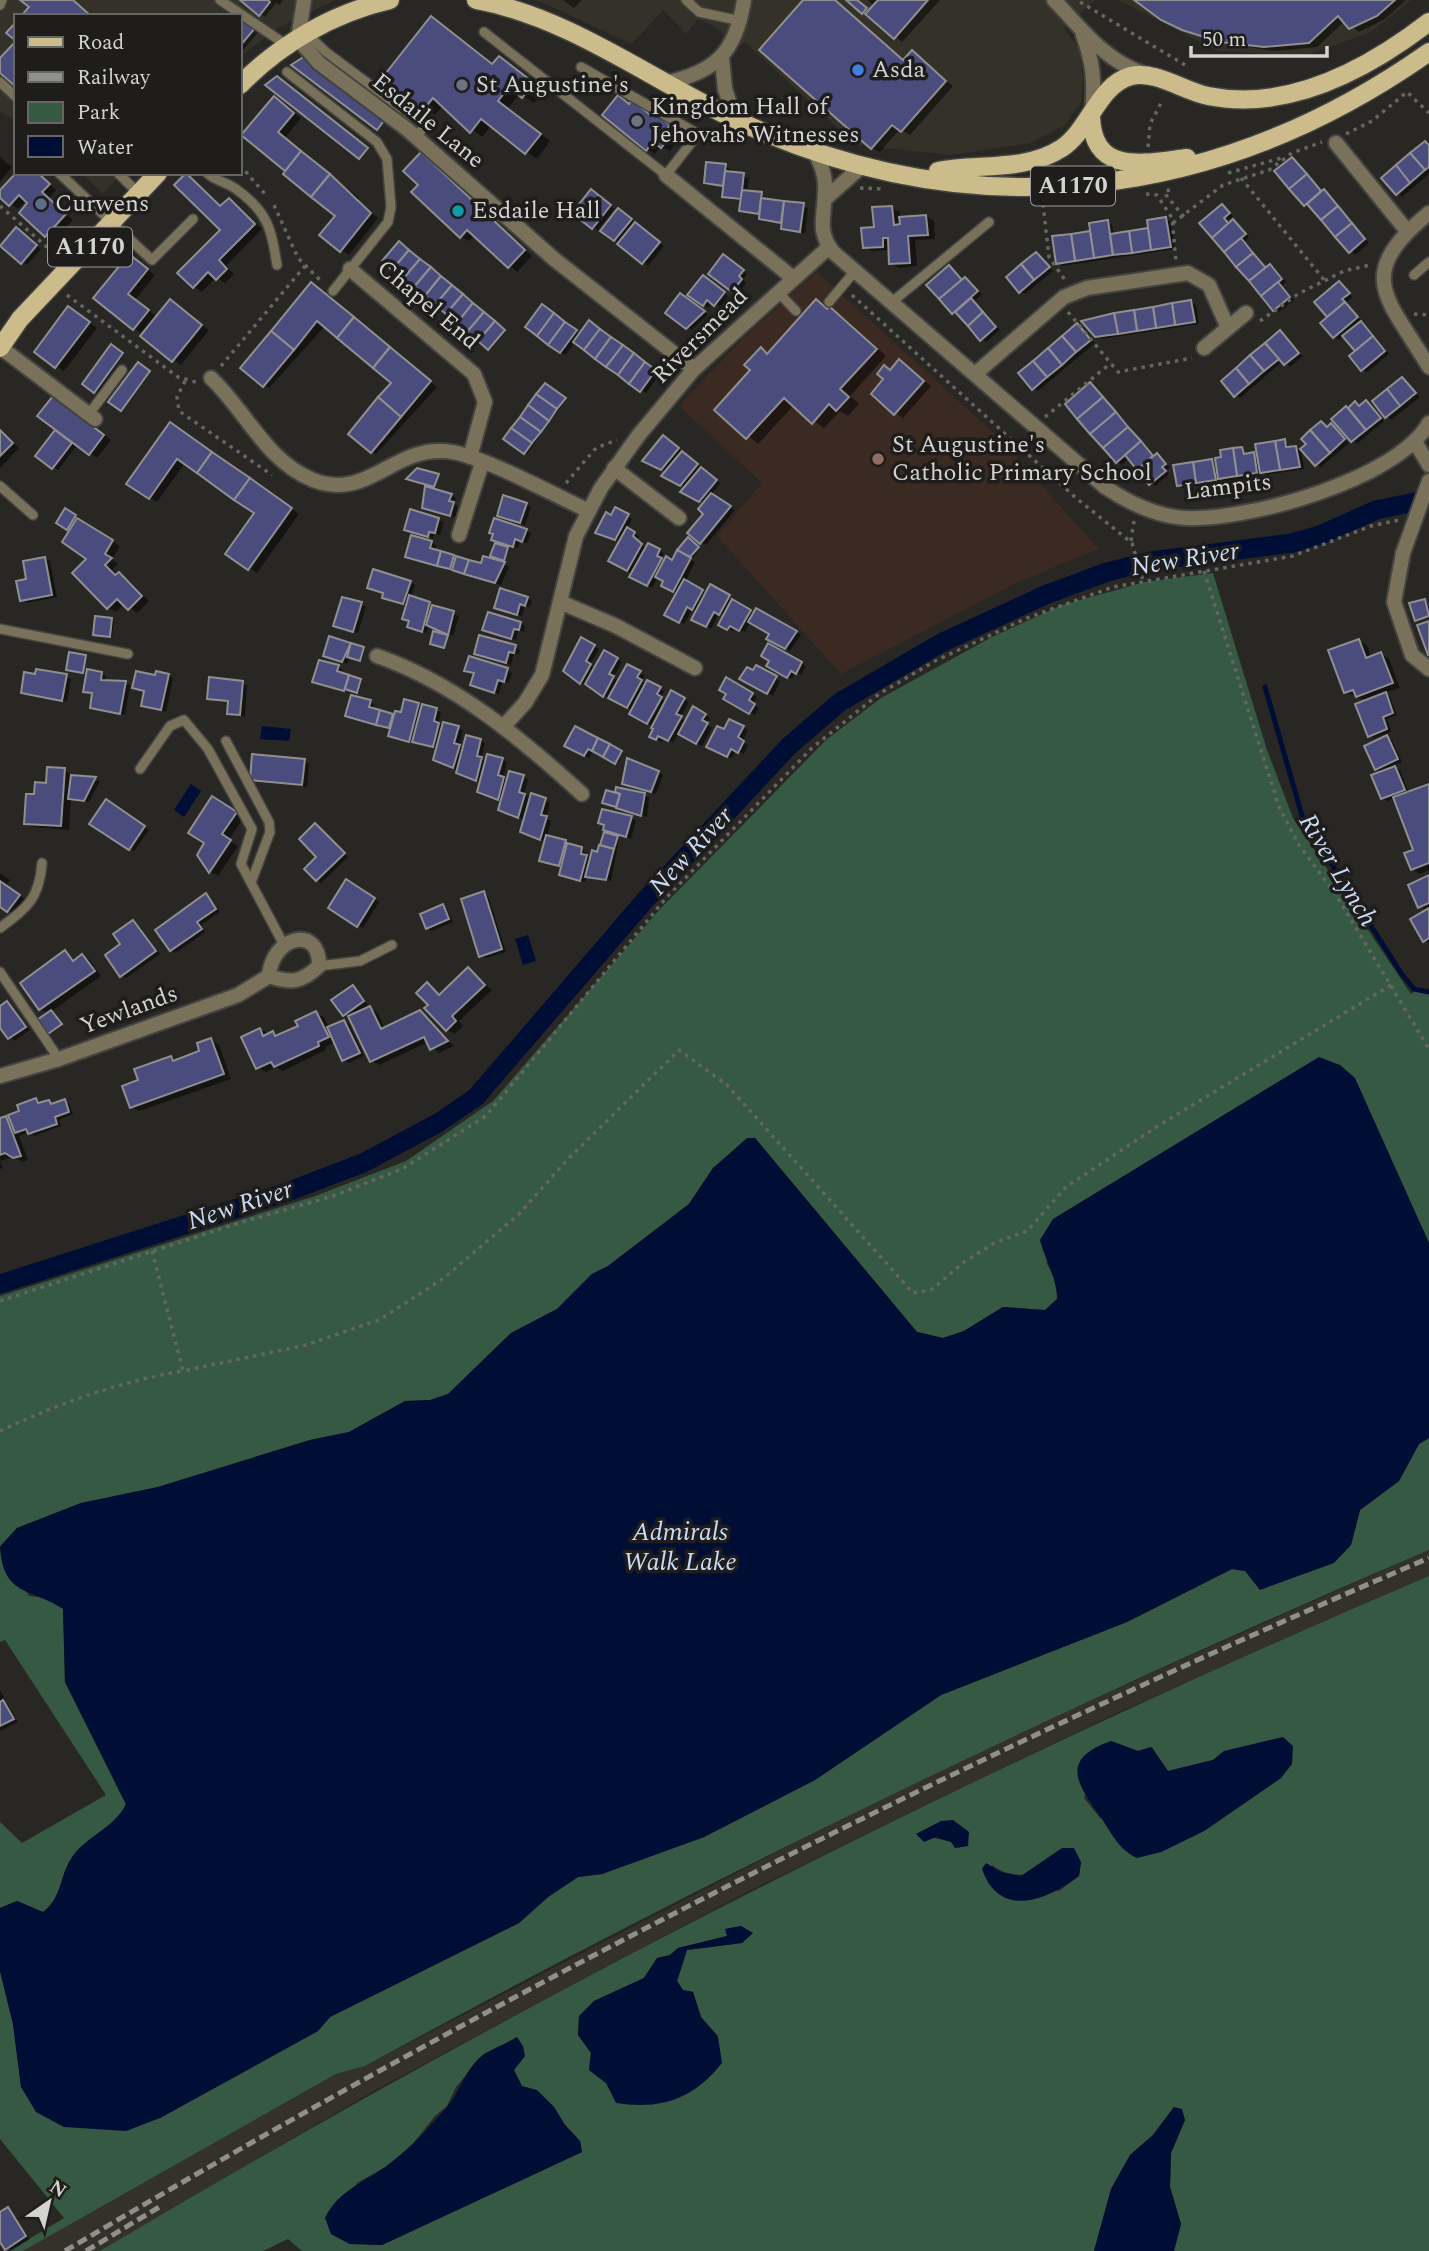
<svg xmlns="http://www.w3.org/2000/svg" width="1429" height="2251" font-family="Spectral,serif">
	<rect width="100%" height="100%" fill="#282724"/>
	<g fill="#343129">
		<polygon points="0,0 336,0 274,30 240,57 240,16 16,16 16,121 0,111"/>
		<polygon points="537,0 1095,0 1064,28 1079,49 1083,78 1081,102 1066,124 1031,143 951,155 856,145 745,42 737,48 715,27 698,19 686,34 663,10 632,44"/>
		<polygon points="1118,0 1411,0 1371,32 1304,56 1218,51"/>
		<polygon points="81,173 122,173 103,194"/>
		<polygon points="1429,1550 1429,1576 1108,1717 743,1894 375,2090 100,2251 23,2251 336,2074 365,2066 848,1815 1035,1725"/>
	</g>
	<polygon fill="#3b2a21" points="817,272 997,436 1099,549 1018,582 841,674 717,536 762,483 679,406 745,336"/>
	<g fill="#365943" fill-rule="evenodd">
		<path d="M1213 573 1267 750 1293 818 1411 994 1418 988 1429 990V1243L1404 1189 1046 1262 1057 1283V1299L1045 1310 1003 1307 964 1331 943 1338 917 1332 755 1138 713 1168 689 1204 608 1266 592 1274 557 1309 511 1333 448 1394 430 1400 405 1401 349 1432 310 1440 158 1487 81 1503 17 1528 0 1546 29 1596 47 1598 63 1608 65 1682 126 1805C114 1829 84 1837 71 1859 59 1878 62 1898 43 1912L17 1901 0 1908V1822L22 1843 106 1795 5 1640 0 1642V1296L315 1196 406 1161 493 1101 661 908 826 740 881 698 992 637 1062 605 1145 582Z"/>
		<path d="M1429 1438V1550C1066 1705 711 1877 365 2066L336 2074 23 2251H9L64 2218 0 2139V1971L13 2024 21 2087 160 2118 318 2031 330 2017 519 1923 548 1897 578 1877 602 1874 704 1837 815 1780 941 1695 1127 1622 1232 1569 1245 1571 1351 1545 1360 1510 1399 1481 1419 1444Z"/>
		<path d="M1429 1576V2251H1174L1181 2224 1170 2187 1171 2153 1185 2120 1174 2107 1153 2135 1130 2155 1111 2189 1094 2251H302L288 2239 263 2251H100C528 1996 971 1771 1429 1576ZM1111 1741 1138 1751 1152 1747 1168 1771 1213 1760 1224 1751 1281 1778 1204 1831 1161 1852 1100 1818 1084 1798ZM941 1822 961 1849 952 1842 916 1834ZM1081 1862 1079 1876 1059 1891 988 1884 992 1865C1017 1885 1053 1869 1081 1862ZM741 1926 752 1933 742 1943 687 1950 677 1981 683 1990 693 1992 701 2017 718 2036 606 2083 589 2070 591 2053 578 2035 579 2016 594 2001 644 1978 657 1958 670 1955 678 1948 727 1936 726 1929ZM517 2037 514 2070 522 2087 537 2091 554 2107 565 2125 580 2141 582 2152 382 2245 350 2244 331 2234 357 2183 387 2166 412 2145 435 2116 447 2106 456 2087 483 2055Z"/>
	</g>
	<g fill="#000d34">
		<polygon points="262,726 291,729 289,741 260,739"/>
		<polygon points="191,784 201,791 184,817 174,810"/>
		<polygon points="528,935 536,961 523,965 515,939"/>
		<path d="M1319 1057 1340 1065 1355 1078 1429 1243V1438L1419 1444 1399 1481 1360 1510 1351 1545 1334 1563 1260 1590 1245 1571 1232 1569 1127 1622 941 1695 815 1780 704 1837 602 1874 578 1877 548 1897 519 1923 330 2017 318 2031 160 2118 126 2131 64 2127 36 2112 21 2087 13 2024 0 1971V1908L17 1901 43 1912C62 1898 59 1878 71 1859 84 1837 114 1829 126 1804L65 1682 63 1609C32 1588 3 1597 0 1547L17 1528 81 1503 158 1487 310 1440 349 1432 405 1401 430 1400 448 1394 511 1333 557 1309 592 1274 608 1266 689 1204 713 1168 747 1138H755L917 1332 943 1338 964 1331 1003 1307 1045 1310 1057 1299C1057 1278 1045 1260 1040 1240L1053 1219Z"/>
		<path d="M1283 1737 1293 1746 1292 1764 1281 1778 1204 1831 1161 1852 1137 1858C1119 1849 1113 1836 1102 1819 1079 1786 1057 1760 1111 1741L1138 1751 1151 1747 1168 1771 1213 1760 1224 1751Z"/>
		<polygon points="953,1820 969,1832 968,1846 955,1848 951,1842 936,1837 924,1842 916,1834 941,1821"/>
		<path d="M1062 1848H1074L1081 1862 1079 1876C1047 1900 1000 1920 982 1869L986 1863 1001 1872 1021 1876Z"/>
		<path d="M741 1926 753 1933 742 1943 687 1950 677 1981 683 1990 693 1992 701 2017 718 2037 722 2063C693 2099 662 2110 616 2103L606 2083 589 2070 591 2053 578 2035 579 2016 594 2001 644 1978 657 1958 670 1955 678 1948 727 1936 725 1929Z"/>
		<path d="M517 2037 523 2046 525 2056 514 2070 522 2086 537 2090 554 2107 565 2125 580 2141 582 2152 382 2245 350 2244 331 2234 325 2218C339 2189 365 2183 389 2164 411 2148 429 2127 447 2107 459 2093 467 2066 484 2054 494 2048 507 2044 517 2037Z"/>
		<polygon points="1174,2107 1182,2109 1185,2120 1171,2153 1170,2187 1181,2224 1174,2251 1094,2251 1111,2189 1130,2155 1153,2135"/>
	</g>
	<g fill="#0007">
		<polygon points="243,0 283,0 279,5 276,3 265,17"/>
		<polygon points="563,0 582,0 574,8"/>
		<polygon points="805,0 835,0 905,61 912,53 953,86 910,135 900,129 880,152 872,147"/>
		<polygon points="849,0 856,0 869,12 874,7 868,0 940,0 902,42"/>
		<polygon points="1137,0 1406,0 1385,19 1359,32 1345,21 1317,47 1274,51 1212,41 1171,24"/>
		<polygon points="240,18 259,31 240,54"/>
		<polygon points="431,18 494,65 499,58 544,90 534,103 520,94 508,108 550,141 537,159 491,126 482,137 443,105 435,115 385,78"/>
		<polygon points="619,97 631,105 633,102 677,131 670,139 675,144 670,151 661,146 655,154 647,149"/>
		<polygon points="274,98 301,118 285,138 359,198 357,201 378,218 349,255 341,250 338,216 244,135"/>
		<polygon points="1429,140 1429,174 1402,197 1383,178"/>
		<polygon points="421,154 532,256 517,272 475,235 469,241 461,237 421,185"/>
		<polygon points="0,157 12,167 0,182"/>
		<polygon points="1292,159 1369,243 1355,255 1277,171"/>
		<polygon points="725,166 730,169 730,173 749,178 747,192 761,194 766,200 808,208 805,233 788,231 783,228 783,224 765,221 761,215 746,213 741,210 743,200 728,199 724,196 725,187 705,183"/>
		<polygon points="18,173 38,173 56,190 49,198 73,220 54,240 21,212 30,203 27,200 18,209 0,196"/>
		<polygon points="186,175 222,207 229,200 237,205 262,229 226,266 234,274 225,283 216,277 202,292 194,287 222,230"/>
		<polygon points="596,194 614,209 598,230 593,227"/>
		<polygon points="1222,206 1233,216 1227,221 1230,224 1233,222 1238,224 1249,237 1244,242 1267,268 1270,266 1275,269 1286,282 1281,286 1294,300 1279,312 1202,223"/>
		<polygon points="892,208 900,212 900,218 926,216 934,221 935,239 915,240 917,266 899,268 891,263 890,250 873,251 865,247"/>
		<polygon points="623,213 664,246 648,266 603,230"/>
		<polygon points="1166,219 1171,222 1175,249 1062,266 1057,263 1054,238 1092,232 1107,222 1112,225 1114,235 1150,230"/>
		<polygon points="21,232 41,249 27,265 2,246"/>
		<polygon points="401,244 506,332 491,349 384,261"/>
		<polygon points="1036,254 1053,271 1025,294 1020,291"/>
		<polygon points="728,260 747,274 743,280 746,283 738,294 733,291"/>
		<polygon points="137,261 155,275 135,300 157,317 178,306 209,330 181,365 96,298"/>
		<polygon points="949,267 982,294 975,301 1000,330 986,342 929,285"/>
		<polygon points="708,280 728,296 720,307 712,302 708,308 704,305"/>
		<polygon points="1339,283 1353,297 1346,303 1389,354 1367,372 1362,369 1357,351 1344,335 1339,340 1334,337 1329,318 1316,303"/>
		<polygon points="312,284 437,387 376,454 372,452 393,382 325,326 269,388 264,385"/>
		<polygon points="685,298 708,315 692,330 687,327"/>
		<polygon points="817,302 841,315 886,356 850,396 859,404 848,416 840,411 824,428 794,405 758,444 717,410 753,370 761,349 769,354"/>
		<polygon points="1191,302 1196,305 1199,324 1102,339 1084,322"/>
		<polygon points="548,310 581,334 594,325 660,374 646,393 575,342 565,355 561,352"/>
		<polygon points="77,313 97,328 64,371 36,352"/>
		<polygon points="1077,325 1095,343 1038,391 1034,388"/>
		<polygon points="1280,332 1303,356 1290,367 1283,361 1240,398 1236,395"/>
		<polygon points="112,346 124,355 97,393 84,384"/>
		<polygon points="899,361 931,386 903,418 895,413 885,367 891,371"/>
		<polygon points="138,364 150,373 123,411 111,402"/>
		<polygon points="1402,379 1420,397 1391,420 1374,402"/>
		<polygon points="1091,384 1155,457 1162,458 1170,467 1166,470 1169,474 1155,486 1129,458 1122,465 1117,462"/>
		<polygon points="545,385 566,400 527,454 506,439"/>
		<polygon points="61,402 111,440 97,458 78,444 58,470 38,456 63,434"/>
		<polygon points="1366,402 1384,421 1357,444 1334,419 1356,403 1361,407"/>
		<polygon points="1321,423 1336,428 1349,443 1321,467 1316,464"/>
		<polygon points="170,424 299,514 257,573 228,553 256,513 185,463 157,502 150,498"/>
		<polygon points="0,429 19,448 1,467 0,467"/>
		<polygon points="668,440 720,483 711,495 735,510 706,545 701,542 705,503 683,492 686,487 664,476 667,472 645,460"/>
		<polygon points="1285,441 1290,448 1301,450 1304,469 1266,475 1260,471 1261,476 1225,481 1219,478 1220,482 1183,488 1178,485 1212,460 1218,464 1242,449 1248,455 1259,458"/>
		<polygon points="451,495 456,498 454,504 458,507 455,518 424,507"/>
		<polygon points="526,504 531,507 525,525 503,518"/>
		<polygon points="616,510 632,519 627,529 639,536 637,540 646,548 648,545 664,554 661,560 665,562 673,562 690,541 700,549 691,560 695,562 685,582 707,594 711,587 754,614 756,610 801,635 790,651 768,638 771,634 750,622 745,632 735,627 733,631 720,624 725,616 719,613 711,629 693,619 698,611 693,609 684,624 667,614 678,593 663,585 665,581 658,577 652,588 611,560 621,542 602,535"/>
		<polygon points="65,511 120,546 112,560 118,564 112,570 127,579 149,601 137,613 124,604 116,612 108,608 88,559 71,530 58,523"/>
		<polygon points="411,512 444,522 440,535 434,533 433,538 411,532"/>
		<polygon points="526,530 531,533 527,543 520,541 518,548 498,542 495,534"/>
		<polygon points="431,542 436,545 434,551 457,559 482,565 504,564 509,567 501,585 412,559"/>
		<polygon points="45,559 50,561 57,597 27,603 22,600 28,580"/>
		<polygon points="410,582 415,585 411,598 459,616 453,636 429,624 427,633 413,629 408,605 389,600 385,594 369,588"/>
		<polygon points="527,598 532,601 530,607 525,606 522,616 501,610"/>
		<polygon points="1425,600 1429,617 1418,621 1416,620"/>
		<polygon points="361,604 366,607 358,633 340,628"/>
		<polygon points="97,618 114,621 112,637 95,634"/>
		<polygon points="521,623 525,626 524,632 519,630 516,640 484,630"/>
		<polygon points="582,640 599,649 590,665 596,669 605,653 622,662 613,678 619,681 628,666 645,676 641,681 664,691 661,698 667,702 672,692 689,702 680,718 687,721 693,709 710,718 706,724 712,728 702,746 679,733 673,743 664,737 662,742 651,736 655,727 631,714 633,710 608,698 587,683 585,685 565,671"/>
		<polygon points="1359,641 1367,645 1371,658 1381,654 1389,659 1400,688 1384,693 1390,697 1397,715 1387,719 1391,732 1374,738 1369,735 1367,701 1346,692"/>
		<polygon points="350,645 365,650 362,660 350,657 347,664 325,655"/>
		<polygon points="769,646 806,666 801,675 796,672 792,679 768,666"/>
		<polygon points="515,647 520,650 519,654 514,653 511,665 476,653"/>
		<polygon points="338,667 343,670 341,675 362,681 359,693 319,684"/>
		<polygon points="757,667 780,681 773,696 742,679 754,673"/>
		<polygon points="466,670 507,670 512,673 509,683 503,681 499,694 472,685 475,674"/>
		<polygon points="101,674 106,676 105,682 130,685 125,715 91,707 94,694 85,691"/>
		<polygon points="168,675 173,678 166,712 143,705 145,691 134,687"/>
		<polygon points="66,676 71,679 67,702 23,693"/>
		<polygon points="726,680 757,697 753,704 759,708 755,715 726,699 729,693"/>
		<polygon points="243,683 247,686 245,717 229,713 230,703 209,698"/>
		<polygon points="405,701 441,712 438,724 463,730 459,746 464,749 480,740 485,743 481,759 487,762 502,760 507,762 503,778 508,781 523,777 528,779 524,795 550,802 546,818 551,821 547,837 582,848 591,860 608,848 602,844 619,839 611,881 587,876 585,882 565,877 562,868 541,860 546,842 527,834 525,820 510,814 506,802 482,792 482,783 440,762 438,749 395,738 392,728 347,715 370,702 375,705 373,710 395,717 402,715"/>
		<polygon points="730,721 748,730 742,742 748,745 744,754 736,750 732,758 708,746 725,731"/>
		<polygon points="575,728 623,753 618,763 593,750 589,758 566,745"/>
		<polygon points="1387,737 1392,740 1402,762 1393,766 1400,770 1409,793 1429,786 1429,870 1420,874 1412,869 1415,851 1395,798 1387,801 1382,798 1382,772 1376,769"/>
		<polygon points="304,761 309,764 307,787 252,779"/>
		<polygon points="65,770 73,777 100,781 89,802 71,799 69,830 34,827 26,823 35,796"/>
		<polygon points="658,772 663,775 656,794 629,786"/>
		<polygon points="617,789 649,797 647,817 606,803"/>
		<polygon points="220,803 243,818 229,840 238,846 218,876 211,872 199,855 206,843"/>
		<polygon points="111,805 149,830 134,851 92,823"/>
		<polygon points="603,811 636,820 631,839 610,832"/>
		<polygon points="316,825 348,857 321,883 317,880"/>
		<polygon points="0,873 10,880 6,886 26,900 16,915 0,905"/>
		<polygon points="1429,877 1429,943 1424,940 1428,911 1420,906"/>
		<polygon points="347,881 379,902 363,928 330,907"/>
		<polygon points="483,893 488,896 506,952 486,958 481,956"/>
		<polygon points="206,895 220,912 201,925 205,932 176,953 171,950"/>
		<polygon points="442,906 447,909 453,922 432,931 427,928"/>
		<polygon points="133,922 160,954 126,978 122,976 122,945"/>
		<polygon points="65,952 76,961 83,956 90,960 101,976 52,1011 62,1025 51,1034 49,1014 41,1009"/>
		<polygon points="468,970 492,990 459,1021 463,1026 455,1034 447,1030 430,1006 427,984 441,995"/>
		<polygon points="353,987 368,1005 360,1013 370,1008 378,1013 385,1029 420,1012 454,1046 439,1053 428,1042 379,1065 372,1061 351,1016 344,1015"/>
		<polygon points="7,1003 30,1030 14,1041 0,1025 0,1008"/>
		<polygon points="316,1013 324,1017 329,1028 344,1021 349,1024 364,1056 349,1063 344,1060 335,1042 325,1047 326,1050 283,1071 276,1067 266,1072 258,1067 260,1030 279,1036 300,1026"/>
		<polygon points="211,1040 219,1045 231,1079 139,1111 131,1107 140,1081 171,1057 177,1061 202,1052"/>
		<polygon points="36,1100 54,1104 64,1101 69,1104 73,1114 59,1120 61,1126 34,1136 29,1132 19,1136 28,1160 23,1162 13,1157 0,1161 3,1168 0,1169 0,1117 12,1121"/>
		<polygon points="0,1690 5,1699 2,1701 8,1705 18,1722 0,1731"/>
		<polygon points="8,2209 30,2239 11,2251 0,2238 0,2214"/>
	</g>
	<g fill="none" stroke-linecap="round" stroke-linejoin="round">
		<polyline stroke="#000d34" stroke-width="5" points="1265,687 1303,819 1401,973 1414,989 1429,992"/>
		<polyline stroke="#000d34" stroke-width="19" points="0,1284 287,1192 363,1163 438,1123 476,1097 647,898 789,746 840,702 941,643 1045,595 1107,572 1151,561 1292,543 1320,535 1376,510 1429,499"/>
	</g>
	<g fill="#4a4c7d" stroke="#8f8f92" stroke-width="2">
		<polygon points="20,0 73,0 91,16 21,16 29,7"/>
		<polygon points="240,0 268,0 270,2 259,16"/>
		<polygon points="803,0 835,0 903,60 912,50 946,81 901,132 892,125 871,149 759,50"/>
		<polygon points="846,0 857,0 867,8 862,14"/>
		<polygon points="878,0 928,0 894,39 865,14"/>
		<polygon points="1395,0 1377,16 1349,29 1338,16 1309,43 1264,47 1220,42 1182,30 1161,20 1134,0"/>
		<polygon points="239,16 256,27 240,46"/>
		<polygon points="431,16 492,64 499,56 534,83 522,98 509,87 498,101 541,134 525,154 481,119 470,133 433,98 423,110 382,78"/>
		<polygon points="16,22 16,87 0,73 0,58 16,41 6,33"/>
		<polygon points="305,56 386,118 377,130 291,65"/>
		<polygon points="277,76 368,148 359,159 265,85"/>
		<polygon points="618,95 629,104 632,100 653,117 655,113 670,125 663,134 669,138 661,148 653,142 646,151 602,115"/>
		<polygon points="274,96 294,113 278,132 301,151 285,171 241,135"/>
		<polygon points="1425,141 1429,145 1429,167 1425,170 1410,153"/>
		<polygon points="301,151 330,174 311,197 283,174"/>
		<polygon points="421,152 525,250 508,268 467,230 460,238 411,192 418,185 403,171"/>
		<polygon points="1410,153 1425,170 1410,183 1396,165"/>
		<polygon points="1292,157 1307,174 1289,189 1274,171"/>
		<polygon points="706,162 726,164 723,186 704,183"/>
		<polygon points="1396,165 1410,183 1396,195 1381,178"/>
		<polygon points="725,171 744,173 741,199 722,197"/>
		<polygon points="16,173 38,173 50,184 42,192 66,214 45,237 19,213 27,203 19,195 9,206 0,198 0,190"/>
		<polygon points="186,173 220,206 229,198 255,224 219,260 227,269 216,280 208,272 193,288 177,273 220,230 174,185"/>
		<polygon points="330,174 371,213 340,252 319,235 335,216 311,197"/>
		<polygon points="1307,174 1321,191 1304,206 1289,189"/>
		<polygon points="591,189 611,205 592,229 572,213"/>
		<polygon points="1324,189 1338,206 1321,220 1307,204"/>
		<polygon points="742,190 762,192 759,214 739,211"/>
		<polygon points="761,198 784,201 781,223 759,219"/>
		<polygon points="784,201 804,203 800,232 781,229"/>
		<polygon points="1222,204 1230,213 1224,218 1229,224 1212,238 1199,223"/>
		<polygon points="892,206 894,225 900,224 899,217 926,215 928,235 908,236 910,263 889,264 888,238 883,238 883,247 863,248 861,228 874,227 872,207"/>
		<polygon points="1338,206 1352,223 1335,237 1321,220"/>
		<polygon points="618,208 632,219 614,241 600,231"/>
		<polygon points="1166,217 1171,247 1151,250 1147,220"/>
		<polygon points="1233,219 1246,234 1224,252 1212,238"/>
		<polygon points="1108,220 1113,255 1094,258 1089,223"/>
		<polygon points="635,222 660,242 642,264 617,244"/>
		<polygon points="1352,223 1365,239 1349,253 1335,237"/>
		<polygon points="16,227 37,245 21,264 0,246"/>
		<polygon points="1148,228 1151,250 1132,253 1129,231"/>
		<polygon points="1090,231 1094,258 1075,261 1071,234"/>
		<polygon points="1129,231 1132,253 1113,255 1110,234"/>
		<polygon points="1071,234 1075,261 1056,264 1052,236"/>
		<polygon points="1241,238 1253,253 1236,267 1224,252"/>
		<polygon points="399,241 409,250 392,270 382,261"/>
		<polygon points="409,250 420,259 403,279 392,270"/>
		<polygon points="1036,252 1050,267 1034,280 1021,264"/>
		<polygon points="1253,253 1266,268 1249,281 1236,267"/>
		<polygon points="129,254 148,269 128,294 149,310 133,330 93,298"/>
		<polygon points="723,254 744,270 739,276 742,279 732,292 708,274"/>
		<polygon points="420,259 431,267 414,287 403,279"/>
		<polygon points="1021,264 1034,280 1019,293 1006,277"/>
		<polygon points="1270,264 1282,279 1261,296 1249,281"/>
		<polygon points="949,265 962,280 939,299 926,285"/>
		<polygon points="431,267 441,276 424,297 414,287"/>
		<polygon points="703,275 725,292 714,306 707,300 703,306 687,295"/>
		<polygon points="441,276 452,285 435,305 424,297"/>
		<polygon points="965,277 978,291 952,314 939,299"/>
		<polygon points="1339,281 1350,293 1342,299 1345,302 1327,317 1314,302"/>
		<polygon points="311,282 354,317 337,338 317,321 294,350 271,331"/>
		<polygon points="1278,282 1290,297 1273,311 1261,296"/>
		<polygon points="452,285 463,294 446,314 435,305"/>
		<polygon points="680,293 705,311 686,329 665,313"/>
		<polygon points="463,294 473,303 457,323 446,314"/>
		<polygon points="971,298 983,312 968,326 955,312"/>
		<polygon points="170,299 202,325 172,362 140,336"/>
		<polygon points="816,299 827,309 829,306 877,349 840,389 849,397 836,411 829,404 812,424 784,398 746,439 714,410 750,370 744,365 761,347 767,354"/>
		<polygon points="1191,300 1195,322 1175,325 1172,303"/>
		<polygon points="1345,302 1358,317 1333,338 1320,323"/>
		<polygon points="473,303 484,312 467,332 457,323"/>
		<polygon points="1172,303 1175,325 1156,328 1153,307"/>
		<polygon points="542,304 554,313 537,336 525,327"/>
		<polygon points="68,306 90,322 55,368 34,352"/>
		<polygon points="1153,307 1156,328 1137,331 1134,310"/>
		<polygon points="1134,310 1137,331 1118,334 1114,313"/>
		<polygon points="484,312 495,321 478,341 467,332"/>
		<polygon points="983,312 996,327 980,341 968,326"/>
		<polygon points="554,313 565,322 548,345 537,336"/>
		<polygon points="1114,313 1118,334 1095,337 1081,321"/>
		<polygon points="354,317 390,347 373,368 337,338"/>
		<polygon points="589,320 600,329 584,350 573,342"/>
		<polygon points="495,321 505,330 488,350 478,341"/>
		<polygon points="1361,321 1373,336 1355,351 1342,336"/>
		<polygon points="565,322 577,330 560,353 548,345"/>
		<polygon points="1077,323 1091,340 1076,352 1062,336"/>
		<polygon points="600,329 611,337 595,359 584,350"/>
		<polygon points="1280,330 1299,353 1284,365 1265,343"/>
		<polygon points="271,331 294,350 263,387 240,368"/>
		<polygon points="1062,336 1076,352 1062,365 1048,348"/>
		<polygon points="1373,336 1385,351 1361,371 1349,356"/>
		<polygon points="611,337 623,345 606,367 595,359"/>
		<polygon points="1265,343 1279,359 1264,371 1250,355"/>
		<polygon points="111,344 123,353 94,393 82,384"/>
		<polygon points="623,345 634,353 618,375 606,367"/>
		<polygon points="390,347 431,381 401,417 378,397 391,383 373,368"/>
		<polygon points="1048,348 1062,365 1047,377 1033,361"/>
		<polygon points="634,353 645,362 629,384 618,375"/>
		<polygon points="1250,355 1264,371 1249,384 1236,368"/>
		<polygon points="899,359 924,381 894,415 871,394 883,379 877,374 884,365 890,370"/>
		<polygon points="1033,361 1047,377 1032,390 1018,373"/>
		<polygon points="138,362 150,371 121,411 108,402"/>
		<polygon points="645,362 656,370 640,392 629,384"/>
		<polygon points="1236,368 1249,384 1234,397 1221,381"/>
		<polygon points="1402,377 1416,393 1400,406 1387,389"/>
		<polygon points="1090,382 1103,397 1077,419 1065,404"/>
		<polygon points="545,383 566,398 557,409 536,394"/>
		<polygon points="1387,389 1400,406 1385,418 1372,401"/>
		<polygon points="536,394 557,409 549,421 528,405"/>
		<polygon points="53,396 104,435 89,455 37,416"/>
		<polygon points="378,397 401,417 371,453 348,434"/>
		<polygon points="1103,397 1116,412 1090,434 1077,419"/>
		<polygon points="1366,400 1381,418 1366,430 1348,408 1355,401 1359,406"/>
		<polygon points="528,405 549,421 541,432 520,417"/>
		<polygon points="1346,406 1366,430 1351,442 1331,419"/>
		<polygon points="1116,412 1128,427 1103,448 1090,434"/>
		<polygon points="520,417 541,432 532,443 511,428"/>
		<polygon points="1321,421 1327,427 1331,423 1345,439 1330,453 1310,430"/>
		<polygon points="170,422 212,452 197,473 177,459 149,499 126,484"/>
		<polygon points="1128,427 1141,441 1116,463 1103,448"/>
		<polygon points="511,428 532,443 524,454 503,439"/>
		<polygon points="0,430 13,443 0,456"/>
		<polygon points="55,430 72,443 52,469 35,456"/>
		<polygon points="1310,430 1330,453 1315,466 1300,449 1306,444 1301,439"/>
		<polygon points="663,435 679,448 661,470 642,461"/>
		<polygon points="1285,439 1286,447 1296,446 1300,467 1280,470 1275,441"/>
		<polygon points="1141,441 1153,456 1137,470 1125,455"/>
		<polygon points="1275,441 1280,470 1260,473 1255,444"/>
		<polygon points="1242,447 1244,454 1254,452 1257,473 1237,476 1233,448"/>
		<polygon points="1233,448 1237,476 1218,479 1215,458 1221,457 1220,450"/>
		<polygon points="682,451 698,464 680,486 661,476"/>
		<polygon points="212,452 250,478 234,500 197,473"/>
		<polygon points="1157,453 1166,464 1162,467 1166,471 1149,485 1137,470"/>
		<polygon points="1212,459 1216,480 1196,483 1193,462"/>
		<polygon points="1193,462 1196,483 1177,486 1173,465"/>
		<polygon points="701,467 717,480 699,502 680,492"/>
		<polygon points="417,468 439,474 434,487 406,479"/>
		<polygon points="250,478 292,508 248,570 225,554 254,513 234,500"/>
		<polygon points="425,486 452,494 449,501 454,502 450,516 422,508"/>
		<polygon points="711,493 731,506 700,544 687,533 703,514 698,509"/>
		<polygon points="503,495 527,503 520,523 497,516"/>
		<polygon points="615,507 629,514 615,540 595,533 606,512 611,515"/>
		<polygon points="65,508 76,515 67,530 56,523"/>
		<polygon points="410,509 439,518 435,533 429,532 428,537 404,530"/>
		<polygon points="77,518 113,540 105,554 112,558 105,565 115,575 119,572 142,596 128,610 117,599 107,609 72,573 86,559 62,542"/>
		<polygon points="494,518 527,529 522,542 515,539 513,547 491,540 493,534 489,533"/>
		<polygon points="627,527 635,532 633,536 642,544 627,571 608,561"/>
		<polygon points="411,535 432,541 430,548 441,551 437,566 405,557"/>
		<polygon points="688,537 699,547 690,557 677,550"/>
		<polygon points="495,543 508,547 504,561 490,556"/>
		<polygon points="648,543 660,549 657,556 662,558 647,586 629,577"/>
		<polygon points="677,550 691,558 673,592 661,586 663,581 655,577 666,556 672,560"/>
		<polygon points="441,551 454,555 450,569 437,566"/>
		<polygon points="456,556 469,560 464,574 452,570"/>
		<polygon points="483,556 505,562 495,583 464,574 469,560 481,563"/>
		<polygon points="45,557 52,595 20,601 16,581 26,579 23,561"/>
		<polygon points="373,569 411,581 403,604 382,598 383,593 367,588"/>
		<polygon points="684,579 703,590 692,610 687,607 679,623 664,615"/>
		<polygon points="710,584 730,595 719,615 714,612 706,627 691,620"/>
		<polygon points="500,588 528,597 525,606 520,604 517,615 494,608"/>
		<polygon points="409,595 430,602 422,632 407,627 409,621 402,619"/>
		<polygon points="342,597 362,602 353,632 333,626"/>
		<polygon points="732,599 751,610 739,631 730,626 727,630 718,625"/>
		<polygon points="1425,599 1429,616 1415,621 1409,603"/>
		<polygon points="432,605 454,611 448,635 426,625"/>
		<polygon points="756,608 797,631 785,649 766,639 769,634 748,622"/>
		<polygon points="488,612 521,622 519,630 514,629 511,639 482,630"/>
		<polygon points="95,616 112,618 110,637 93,635"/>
		<polygon points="1429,621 1429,654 1428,655 1417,625"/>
		<polygon points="433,631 448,635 444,648 430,644"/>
		<polygon points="479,635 516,645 514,653 509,652 506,663 474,654"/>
		<polygon points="329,636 351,643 342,662 323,656"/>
		<polygon points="581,637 595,645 586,661 591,664 580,684 563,671"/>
		<polygon points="1359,639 1366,658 1381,652 1393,683 1356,697 1353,690 1344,693 1328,650"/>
		<polygon points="351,643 364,647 360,661 347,657"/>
		<polygon points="768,643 802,662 796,674 791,671 787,678 766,666 769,661 761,656"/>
		<polygon points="604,650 618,658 609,674 614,676 603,697 585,684"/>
		<polygon points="69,652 86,655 83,673 66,670"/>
		<polygon points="469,656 508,668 504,682 498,680 494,693 470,685 474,673 464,671"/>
		<polygon points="319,660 339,665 337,671 349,675 344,691 312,682"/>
		<polygon points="627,664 641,671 637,677 642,680 627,708 608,698"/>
		<polygon points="756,665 777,676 767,694 739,679 747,667 753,670"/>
		<polygon points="36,669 67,674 62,701 21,693 24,672 35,674"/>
		<polygon points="87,669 102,672 101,680 126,681 120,714 90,708 92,693 83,692"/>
		<polygon points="136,671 155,675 156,671 169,674 161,710 141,706 144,691 132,688"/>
		<polygon points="349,675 361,679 357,693 345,689"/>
		<polygon points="209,677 243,681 240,715 227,714 228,701 207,699"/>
		<polygon points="726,677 753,693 749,700 755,704 749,714 723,699 726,694 719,690"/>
		<polygon points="647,680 661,687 657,694 662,697 647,724 629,714"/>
		<polygon points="671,690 685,698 676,714 682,716 668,741 658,736 656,740 649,737 653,729 651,728"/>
		<polygon points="1386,692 1393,713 1383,717 1387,729 1368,737 1355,704"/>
		<polygon points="351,695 371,700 369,707 380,710 376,725 345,716"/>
		<polygon points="404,699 419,703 409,742 388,736 395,711 401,712"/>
		<polygon points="422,704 437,708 434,721 439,723 433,747 412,742"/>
		<polygon points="693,706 706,714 702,720 708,723 696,744 678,734"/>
		<polygon points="380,710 393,714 389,728 376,725"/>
		<polygon points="729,719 744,726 738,737 744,741 738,753 731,749 727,757 706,747 717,726 724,729"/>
		<polygon points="443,722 459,726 454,743 460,745 453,768 433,760"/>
		<polygon points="575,726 598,738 592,751 588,749 584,756 564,746"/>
		<polygon points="466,735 481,739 477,756 482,757 476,781 456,773"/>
		<polygon points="1387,735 1398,759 1375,770 1364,746"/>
		<polygon points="598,738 610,744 603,757 592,751"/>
		<polygon points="610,744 622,751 615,764 603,757"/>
		<polygon points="252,754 305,759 302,785 250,780"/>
		<polygon points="487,754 503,758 498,775 504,777 498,800 477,792"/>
		<polygon points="627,758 659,771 651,792 622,784"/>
		<polygon points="1395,766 1405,790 1381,799 1371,775"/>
		<polygon points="47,767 65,768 61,826 24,824 26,794 34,794 35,782 46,783"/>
		<polygon points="509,771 524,775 519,792 525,794 518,818 498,810"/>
		<polygon points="71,775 96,777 84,801 68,799"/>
		<polygon points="1429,784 1429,863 1411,870 1404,853 1413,850 1393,797"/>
		<polygon points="616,787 645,793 641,816 616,808 620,794 615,792"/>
		<polygon points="606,790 620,794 616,807 602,803"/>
		<polygon points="531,793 546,798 541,815 547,816 540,840 520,832"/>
		<polygon points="212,796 237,812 222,834 231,840 209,873 197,855 204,843 188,833"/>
		<polygon points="106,799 145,826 129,850 89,824"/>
		<polygon points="602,809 632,816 626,837 603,830 604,825 598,823"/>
		<polygon points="315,823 345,853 316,881 304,869 316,857 299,839"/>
		<polygon points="604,832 618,836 614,849 600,845"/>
		<polygon points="546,835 566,840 559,866 539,861"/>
		<polygon points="567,843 582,847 581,854 587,855 580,881 559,875"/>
		<polygon points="599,845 614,849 606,880 585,877 592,850 597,852"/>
		<polygon points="1429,875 1429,903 1418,908 1408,885"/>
		<polygon points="346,879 375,898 357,927 328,908"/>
		<polygon points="0,881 20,895 7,912 0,907"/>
		<polygon points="484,891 502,949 479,957 461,899"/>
		<polygon points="206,893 216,909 197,922 202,929 170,951 155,930"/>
		<polygon points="443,904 449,919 426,929 420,914"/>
		<polygon points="1429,908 1429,938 1423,942 1410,919"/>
		<polygon points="133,920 156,951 120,977 105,955 120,944 113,934"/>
		<polygon points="65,950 73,961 82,954 95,971 39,1010 20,983"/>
		<polygon points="468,967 485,985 452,1016 456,1021 446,1031 424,1008 428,1005 416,993 427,982 439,995"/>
		<polygon points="353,985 364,1001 343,1016 331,1000"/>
		<polygon points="7,1001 26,1027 8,1039 0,1028 0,1006"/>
		<polygon points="370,1006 381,1029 420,1010 448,1041 430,1050 424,1037 370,1062 348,1016"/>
		<polygon points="51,1010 62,1024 48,1034 37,1020"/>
		<polygon points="316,1011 329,1037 318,1042 319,1046 274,1067 271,1062 256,1069 241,1037 260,1028 263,1036 273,1031 275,1036 298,1026 295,1021"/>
		<polygon points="344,1020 360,1053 342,1061 327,1027"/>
		<polygon points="211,1038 224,1074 130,1108 122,1086 138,1080 134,1069 171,1056 173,1061 199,1051 197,1043"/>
		<polygon points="36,1098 38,1103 49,1100 51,1104 65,1099 69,1112 55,1117 57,1124 28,1134 26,1129 15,1133 8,1115 19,1111 17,1105"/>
		<polygon points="6,1116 21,1156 13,1158 5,1153 0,1155 0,1118"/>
		<polygon points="3,1700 14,1719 0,1726 0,1702"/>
		<polygon points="8,2207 26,2236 5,2250 0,2242 0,2212"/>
	</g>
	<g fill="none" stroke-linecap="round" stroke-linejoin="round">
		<defs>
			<g id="service">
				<polyline points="220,0 288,46"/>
				<polyline points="686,0 699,12 741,21"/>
				<polyline points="0,5 2,0"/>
				<polyline points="484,32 666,175 698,134 581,67"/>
				<polyline points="307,34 326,52 425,126 416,137"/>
				<polyline points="287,72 377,142 387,159 391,207 388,222 333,291"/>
				<polyline points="0,82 16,97"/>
				<polyline points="59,173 152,260 193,219"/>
				<polyline points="118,173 139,194"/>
				<path d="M207 173C217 182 227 182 236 189 268 212 271 228 277 265"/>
				<polyline points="1414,275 1429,262"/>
				<polyline points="778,292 796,311"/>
				<polyline points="829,302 855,271"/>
				<polyline points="892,302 989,222"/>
				<polyline points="89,414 122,370"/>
				<polyline points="0,486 33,515"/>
				<polyline points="0,629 128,654"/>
				<polyline points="226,741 269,822 270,832 252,880"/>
				<polyline points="140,769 170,726 184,720 208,749 252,829 241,864 284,945"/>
				<path d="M0 928C28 907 39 899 42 863"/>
				<polyline points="319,966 360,961 392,945"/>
				<polyline points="0,972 59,1059"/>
			</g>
			<g id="minor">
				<polyline points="304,0 298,39 319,63 408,130 554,259 694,369"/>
				<path d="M1054 0C1081 28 1104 60 1142 73"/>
				<path d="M1083 35C1093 62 1095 82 1092 111"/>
				<polyline points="722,59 725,89 735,119"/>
				<path d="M665 83C716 72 736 52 744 0"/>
				<polyline points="1336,143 1407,231"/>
				<path d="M815 152C821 165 826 176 825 190 825 215 816 230 833 252L1105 487C1129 503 1155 516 1185 518 1247 521 1397 480 1429 423"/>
				<polyline points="666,175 793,278"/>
				<polyline points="825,199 862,166"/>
				<path d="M1429 213C1352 276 1388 298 1429 367"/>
				<polyline points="350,269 474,374 485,402 470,457"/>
				<polyline points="0,347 95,419"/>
				<polyline points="1204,348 1246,313"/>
				<polyline points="975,374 1064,297 1087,288 1188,273 1209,285 1228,328"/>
				<path d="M211 378C246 411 266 461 313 480 367 501 392 448 444 451 476 452 554 495 587 510"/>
				<polyline points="1415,442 1429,465"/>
				<polyline points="614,468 679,518"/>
				<polyline points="1429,481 1403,553 1394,602 1412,655 1429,669"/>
				<polyline points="459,535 482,463"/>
				<polyline points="560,602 616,626 695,668"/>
				<path d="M377 656C455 683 522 739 582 794"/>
				<polyline points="503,727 525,703 542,675 576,536 601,488 638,436 694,369 829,247"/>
				<path d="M0 1076 59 1059 238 995 269 976C291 984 302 982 319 966 320 924 272 936 269 976"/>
			</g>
			<g id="primary">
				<path d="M476 0C569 17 650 79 734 119 972 231 1216 202 1429 52"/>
				<path d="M240 85C280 44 333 13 390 0"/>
				<path d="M1091 116C1093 176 1144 163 1187 158"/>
				<path d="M938 171C978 163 1025 172 1062 148 1090 129 1098 85 1131 76 1155 70 1184 91 1208 96 1288 112 1368 69 1429 22"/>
				<polyline points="0,348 20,319 158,173"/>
			</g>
		</defs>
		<use href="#service" stroke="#434340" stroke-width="12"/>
		<use href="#minor" stroke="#434340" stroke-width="18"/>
		<use href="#primary" stroke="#434340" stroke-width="21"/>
		<g stroke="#656562" stroke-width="3.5" stroke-dasharray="3.5 5" stroke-linecap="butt">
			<polyline points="1080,2 1185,65"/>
			<polyline points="1346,134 1372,121 1407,92 1429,113"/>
			<polyline points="1148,147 1150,124 1161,103"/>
			<polyline points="240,165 265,194"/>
			<polyline points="1228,173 1285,157"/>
			<polyline points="1241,178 1325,281"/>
			<polyline points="860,188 884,189"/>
			<polyline points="1170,190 1165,191 1166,195 1184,217"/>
			<polyline points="1146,194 1157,195 1172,218 1176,262"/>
			<polyline points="1043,204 1049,257 1065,280"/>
			<polyline points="274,205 298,258 323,283"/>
			<polyline points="0,206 56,255"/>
			<polyline points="1173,223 1223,185 1269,170 1292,153 1322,142"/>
			<polyline points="67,295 178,377 199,383"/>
			<polyline points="852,295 1076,498 1132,543 1143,581"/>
			<polyline points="1068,312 1118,372 1192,358"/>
			<polyline points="1414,314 1429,315"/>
			<polyline points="1260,321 1298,294 1344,271 1370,265"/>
			<polyline points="221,366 305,266"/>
			<polyline points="185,381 177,397 179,411 272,475"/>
			<polyline points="1045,417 1111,363"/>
			<polyline points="566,483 596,448 617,440"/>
			<polyline points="1131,541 1134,521"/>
			<polyline points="1204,571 1279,807 1299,845 1336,895 1429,1049"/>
			<polyline points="152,1251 183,1371 306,1345 381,1319 444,1278 519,1214 568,1159 679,1050 727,1085 913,1293 931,1290 964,1262 994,1243 1027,1231 1066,1187 1158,1126 1391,985"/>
			<polyline points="0,1301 239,1223 333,1196 402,1169 486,1116 666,898 812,748 879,694 935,661 1027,618 1113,587 1293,556 1371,526 1399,520"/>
			<path d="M0 1431C60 1403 118 1382 183 1371"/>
		</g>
		<use href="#service" stroke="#79715a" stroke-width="9"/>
		<use href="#minor" stroke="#79715a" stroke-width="14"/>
		<use href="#primary" stroke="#cdbc8b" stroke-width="18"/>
		<g stroke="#8f8f8c" stroke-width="5" stroke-dasharray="10 5" stroke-linecap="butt">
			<path d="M65 2251C505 1990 959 1759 1429 1558"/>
			<polyline points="86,2251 161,2206"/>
		</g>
	</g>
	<circle fill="#3f7fe0" stroke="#1e1d1b" stroke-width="2.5" cx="858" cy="70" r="7"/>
	<g fill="#6b7280" stroke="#1e1d1b" stroke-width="2.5">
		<circle cx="462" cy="85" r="7"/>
		<circle cx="637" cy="121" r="7"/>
	</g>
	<circle fill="#5c6f8a" stroke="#1e1d1b" stroke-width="2.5" cx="41" cy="204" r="7"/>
	<circle fill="#0f9aa8" stroke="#1e1d1b" stroke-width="2.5" cx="458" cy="211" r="7"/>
	<circle fill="#8d6e63" stroke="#1e1d1b" stroke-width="2.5" cx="878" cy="459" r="7"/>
	<g text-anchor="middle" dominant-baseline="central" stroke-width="7" stroke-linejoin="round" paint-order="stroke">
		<g fill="#1e1d1b" stroke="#9d9c9a" stroke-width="2">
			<rect x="1031" y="166.5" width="84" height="39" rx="5"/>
			<rect x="48" y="227.5" width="84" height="39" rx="5"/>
		</g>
		<g font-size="23" font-weight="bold" fill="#d3d3d1">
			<text x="1073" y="186">A1170</text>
			<text x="90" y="247">A1170</text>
		</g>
		<g font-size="24" fill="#d3d3d1" stroke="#1e1d1b" text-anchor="start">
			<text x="872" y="70">Asda</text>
			<text x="476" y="85">St Augustine's</text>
			<text x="651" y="107">Kingdom Hall of<tspan x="651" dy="28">Jehovahs Witnesses</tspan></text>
			<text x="55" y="204">Curwens</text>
			<text x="472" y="211">Esdaile Hall</text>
			<text x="892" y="445">St Augustine's<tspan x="892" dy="28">Catholic Primary School</tspan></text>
		</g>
		<g font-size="24" fill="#d3d3d1" stroke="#1e1d1b">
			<text transform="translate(428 121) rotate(39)">Esdaile Lane</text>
			<text transform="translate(428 305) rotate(40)">Chapel End</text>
			<text transform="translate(700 336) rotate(-45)">Riversmead</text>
			<text transform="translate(1228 487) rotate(-7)">Lampits</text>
			<text transform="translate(129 1010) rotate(-20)">Yewlands</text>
		</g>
		<g font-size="26" font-style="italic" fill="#c9daf7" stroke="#1e1d1b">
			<text transform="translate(1185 559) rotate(-9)">New River</text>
			<text transform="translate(691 851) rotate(-47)">New River</text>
			<text transform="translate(1338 870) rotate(59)">River Lynch</text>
			<text transform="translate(240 1205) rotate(-18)">New River</text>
			<text x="680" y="1532">Admirals<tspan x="680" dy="30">Walk Lake</tspan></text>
		</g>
	</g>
	<rect x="14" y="14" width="228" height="161" fill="#1e1d1b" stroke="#666664" stroke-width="2"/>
	<rect x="28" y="37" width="35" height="10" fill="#cdbc8b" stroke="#666664" stroke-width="2"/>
	<text x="77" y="49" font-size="21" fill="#d3d3d1">Road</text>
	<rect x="28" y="72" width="35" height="10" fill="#8f8f8c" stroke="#666664" stroke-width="2"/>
	<text x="77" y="84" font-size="21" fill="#d3d3d1">Railway</text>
	<rect x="28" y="102" width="35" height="21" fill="#365943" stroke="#666664" stroke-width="2"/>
	<text x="77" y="119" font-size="21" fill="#d3d3d1">Park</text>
	<rect x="28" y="136" width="35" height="21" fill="#000d34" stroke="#666664" stroke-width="2"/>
	<text x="77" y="154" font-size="21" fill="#d3d3d1">Water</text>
	<g transform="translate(49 2202) rotate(34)" stroke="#1e1d1b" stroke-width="5" paint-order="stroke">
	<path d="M0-5L12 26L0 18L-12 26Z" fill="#d3d3d1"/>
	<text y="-10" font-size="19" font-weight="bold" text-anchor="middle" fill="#d3d3d1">N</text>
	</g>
	<path d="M1191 46v10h136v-10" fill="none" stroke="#d3d3d1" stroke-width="3.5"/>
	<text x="1202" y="46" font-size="21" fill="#d3d3d1" stroke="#1e1d1b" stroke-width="5" paint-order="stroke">50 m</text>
</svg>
